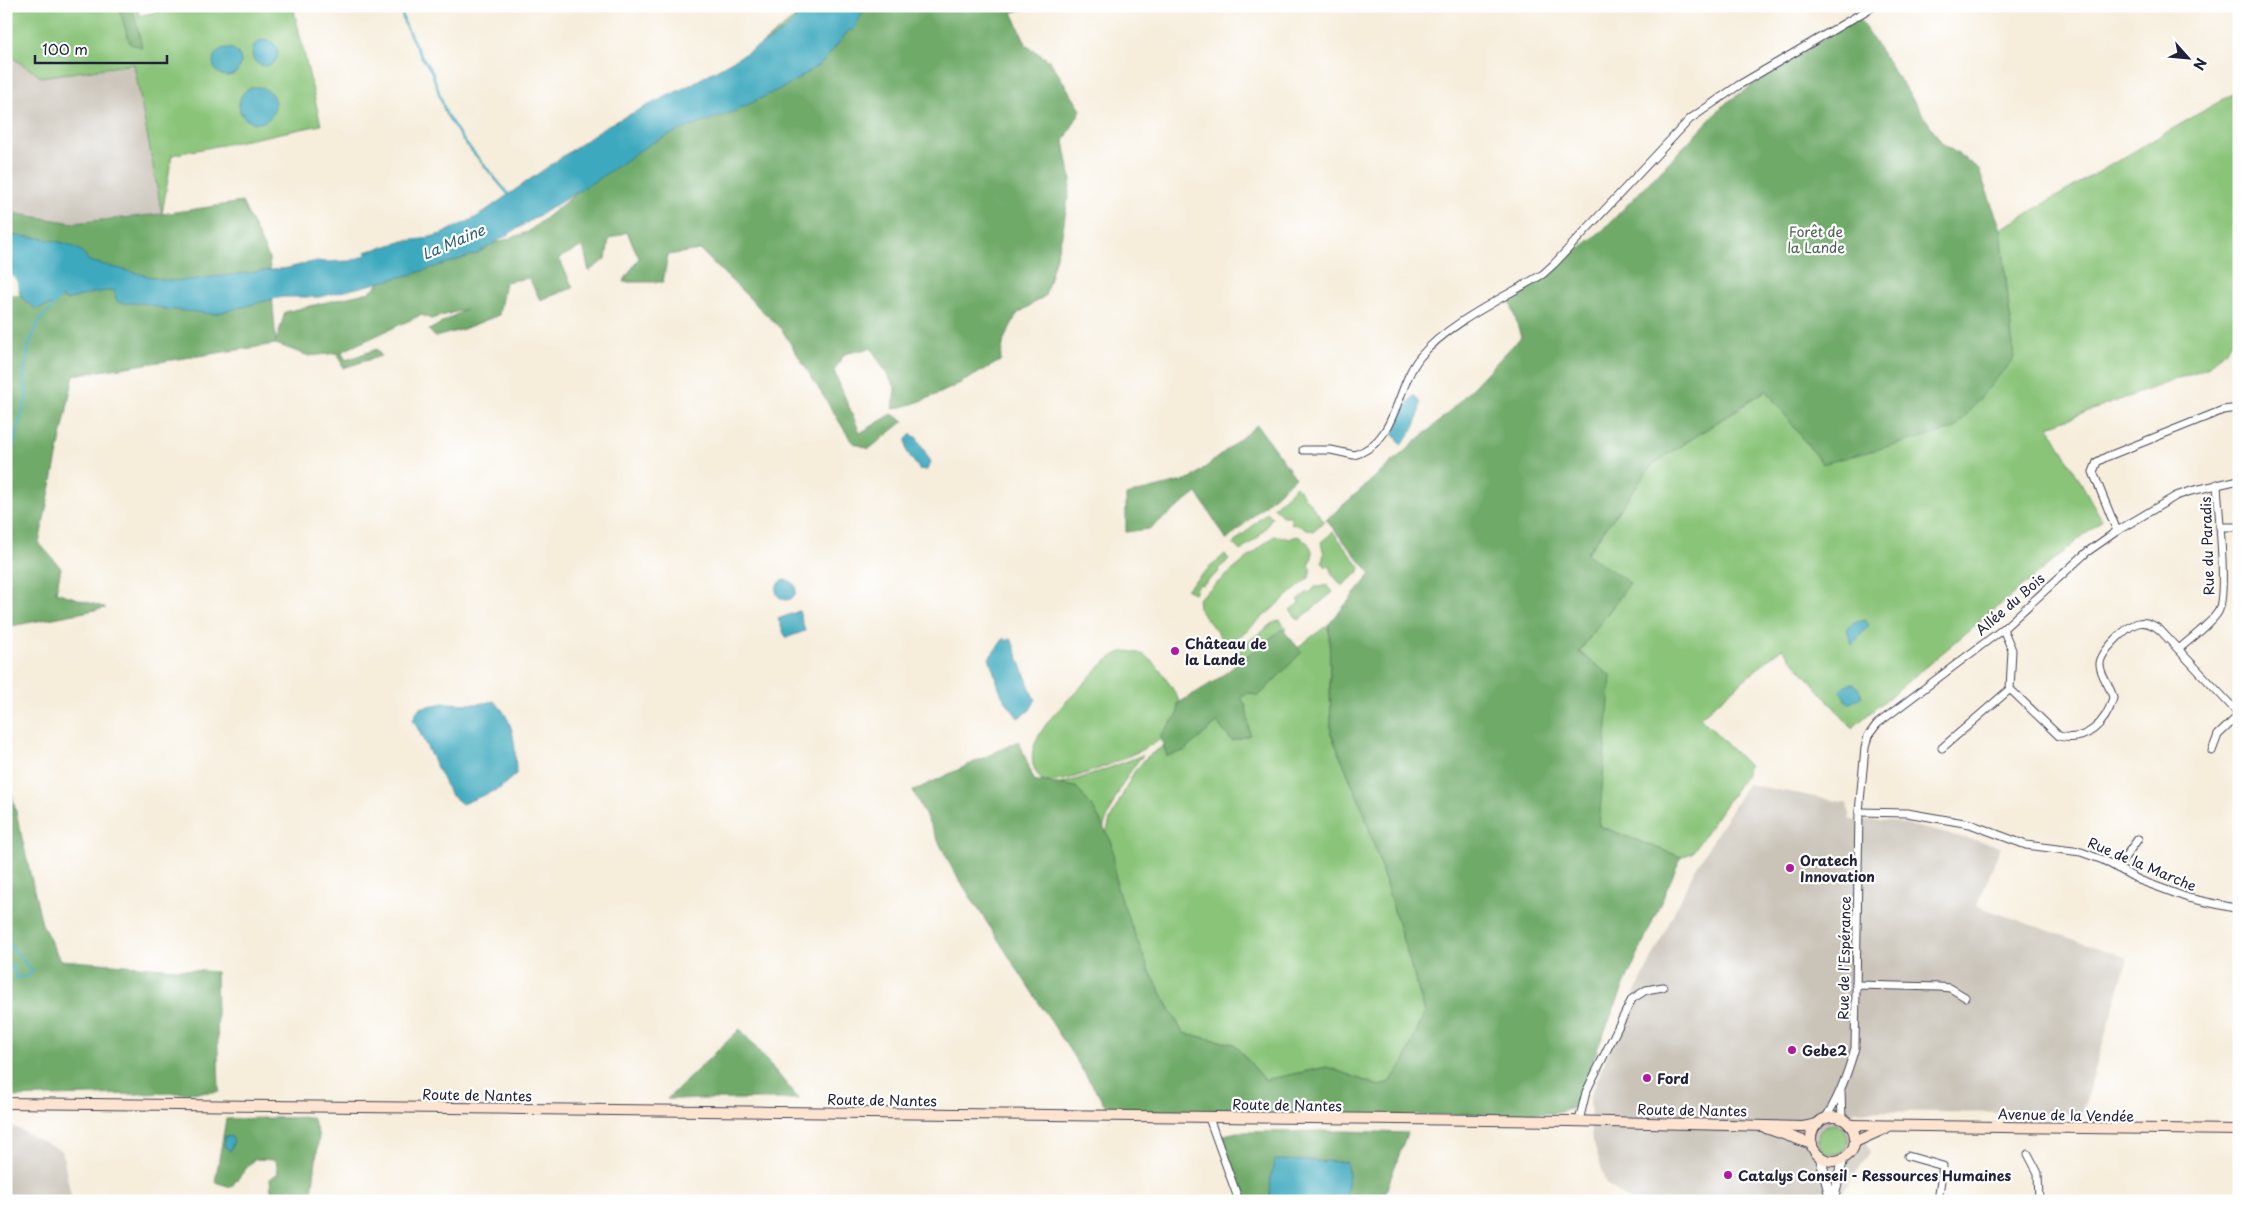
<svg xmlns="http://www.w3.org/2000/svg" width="2245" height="1207" font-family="'Playpen Sans',sans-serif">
	<rect width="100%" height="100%" fill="#fff"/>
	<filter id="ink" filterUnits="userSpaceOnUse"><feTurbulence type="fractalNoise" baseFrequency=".02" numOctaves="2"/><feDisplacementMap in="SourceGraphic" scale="10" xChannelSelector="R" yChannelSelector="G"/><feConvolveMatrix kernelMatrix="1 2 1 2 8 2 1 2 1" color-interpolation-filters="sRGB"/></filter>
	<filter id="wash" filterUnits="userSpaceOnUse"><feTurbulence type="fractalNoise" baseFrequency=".0096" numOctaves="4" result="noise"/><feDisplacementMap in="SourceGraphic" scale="20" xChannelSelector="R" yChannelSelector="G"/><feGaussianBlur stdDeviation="1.12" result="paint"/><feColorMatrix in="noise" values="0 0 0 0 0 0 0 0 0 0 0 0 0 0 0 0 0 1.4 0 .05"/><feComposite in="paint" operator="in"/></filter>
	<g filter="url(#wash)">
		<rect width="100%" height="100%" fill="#f6eddb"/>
		<g fill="#c9c3b8">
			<polygon points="6,53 41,77 134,64 162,214 73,223 6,212"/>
			<polygon points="1747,784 1847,803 1850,820 1890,821 2001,846 1977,906 2128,958 2082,1114 1853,1111 1870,1152 1837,1201 1631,1201 1606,1184 1591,1134 1590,1096 1627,1010 1694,871"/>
			<polygon points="6,1123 62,1151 72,1201 6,1201"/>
		</g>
		<g fill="#8ac479" stroke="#56735a">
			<polygon points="6,6 138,6 139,16 182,6 293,6 321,125 172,155 162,214 134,64 41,77 6,53"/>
			<polygon points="2239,90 2239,335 2209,367 2049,426 2102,520 1852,728 1782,648 1700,717 1749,766 1745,776 1692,853 1681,857 1599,826 1610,676 1579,652 1630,583 1586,555 1653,464 1767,390 1822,464 2014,358 2001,229"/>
			<polygon points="1296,486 1324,521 1313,531 1291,523 1291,516 1282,516 1274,507"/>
			<polygon points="1267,512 1272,517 1265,529 1259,534 1260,536 1240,551 1233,544"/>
			<polygon points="1333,532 1360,567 1359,572 1342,586 1331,573 1331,567 1325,566 1322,561 1324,554 1321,542"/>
			<path d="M1274 536 1285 537 1288 539 1297 536C1311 542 1316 552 1309 566L1311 568 1309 578 1233 642H1225L1197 607 1199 605 1198 599Z"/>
			<polygon points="1225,554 1229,560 1218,569 1219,572 1202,585 1200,584 1195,588 1197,590 1194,593 1186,589"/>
			<polygon points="1327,585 1333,592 1299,620 1290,610 1299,603 1298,600 1308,592 1310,593 1316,586 1319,587"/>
			<polygon points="1280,620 1287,629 1246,661 1239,654 1240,648 1275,621"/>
			<polygon points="1329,624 1331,734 1364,812 1425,1012 1404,1062 1391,1081 1379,1086 1327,1067 1265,1080 1234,1044 1183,1033 1149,970 1113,918 1105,837 1110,820 1134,772 1147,757 1178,736"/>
			<path d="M1128 651C1133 652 1140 653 1144 655 1159 663 1175 693 1183 707 1180 715 1177 726 1172 731 1156 747 1065 787 1045 781 1040 780 1037 774 1035 770 1022 744 1058 709 1075 693 1089 679 1107 653 1128 651Z"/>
			<path d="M1143 755C1119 782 1108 816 1095 849L1054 786 1088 776Z"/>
			<circle cx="1833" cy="1139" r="15"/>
		</g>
		<g fill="#6faa69" stroke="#486652">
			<polygon points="118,6 132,6 142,47 130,44"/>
			<path d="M809 6H1040L1012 12 1027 46 1050 61 1081 110 1064 141 1071 180 1062 235 1045 296 1017 314 1004 339 1000 361C966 380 932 401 893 409L895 387 871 348 844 354 834 371 860 433 892 414 904 421 869 449 852 442 782 330 700 250 668 255 663 282H623L639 258 627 232 609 239 606 259 589 271 583 246 559 258 573 288 540 300 529 278 505 282 499 315 461 330 435 337 429 330 466 309 431 319 421 315 341 352 346 360 377 349 381 356 343 368 338 353 309 356 276 344 74 375 39 543 61 568 56 592 106 608 6 627V212L73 223 162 214 242 202 269 258 276 342 285 312 369 292 382 281 528 232Z"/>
			<polygon points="1857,16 1942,143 1978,168 2001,229 2014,358 1954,429 1822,464 1766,390 1653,464 1586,554 1630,583 1579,652 1611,676 1599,826 1681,857 1615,1006 1573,1108 1556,1113 1203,1118 1107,1108 953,870 913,791 1019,741 1034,780 1076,787 1094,809 1112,843 1117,889 1149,970 1183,1033 1234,1044 1265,1080 1327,1067 1379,1086 1391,1081 1404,1062 1425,1012 1364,812 1331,734 1329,624 1371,574 1326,520 1446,415 1521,337 1510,301 1603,230 1726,103"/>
			<polygon points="1257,425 1295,477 1227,540 1197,493 1149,529 1126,532 1126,495 1191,479"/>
			<polygon points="1282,629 1302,652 1259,696 1248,693 1241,698 1246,705 1250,735 1232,741 1217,723 1184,751 1167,756 1160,736 1178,714 1177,704 1215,681"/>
			<polygon points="6,769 42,924 60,960 216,972 219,1092 6,1097"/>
			<polygon points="740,1029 799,1099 667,1099"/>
			<polygon points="312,1117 319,1136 311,1201 272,1201 270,1179 278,1173 276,1160 254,1159 231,1187 215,1182 226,1119"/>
			<polygon points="1343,1131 1407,1133 1385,1194 1444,1201 1346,1201 1349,1175 1346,1162 1275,1160 1271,1176 1270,1201 1243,1201 1231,1162 1220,1136 1237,1132"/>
		</g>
		<g fill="#3ea9be" stroke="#30667c">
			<path d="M808 6H866L853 31 849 30 824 61 794 82 733 112 678 131 648 145 603 176 476 254 413 274 345 291 319 297H281L215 314 165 309 144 303H121L117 301 114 290 92 293 66 300 61 297 53 307 51 305 36 309 23 299 20 292 6 291V236C23 235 70 240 82 252 85 254 87 258 89 261L164 280 180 281 288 268 312 262 350 261 366 255 365 252 404 241 423 239 441 234 475 218 606 126 686 87 773 38 787 28Z"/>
			<circle cx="265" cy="53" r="13"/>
			<circle cx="227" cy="62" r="14"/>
			<circle cx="257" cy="105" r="18"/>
			<path d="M1414 395 1420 402C1420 420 1413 432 1401 445L1393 433 1404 408Z"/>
			<polygon points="911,434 917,438 931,462 927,470 919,469 907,452 906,439"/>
			<circle cx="786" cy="590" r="10"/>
			<polygon points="799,611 805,631 786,638 778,619"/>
			<polygon points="1865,620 1869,625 1852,645 1847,629 1854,623"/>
			<polygon points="1004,638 1006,641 1011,638 1033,696 1036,699 1030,710 1018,718 1002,696 989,658"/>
			<polygon points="1854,683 1858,687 1862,696 1849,704 1840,691 1845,685"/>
			<path d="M494 701C516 721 515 747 516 774L499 789 462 804 450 794 413 719 419 708 443 703 477 704Z"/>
			<polygon points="225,1136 232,1137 234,1141 230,1151 224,1146"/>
			<polygon points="1275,1160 1346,1162 1349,1175 1346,1201 1270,1201 1271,1176"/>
		</g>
		<polygon fill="#f6eddb" points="6,274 15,278 18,283 19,295 6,293"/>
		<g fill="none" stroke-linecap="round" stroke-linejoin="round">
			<g stroke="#3ea9be" stroke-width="2.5">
				<polyline points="400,6 404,22 418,51 432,72 446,114 463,140 509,195"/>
				<polyline points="6,474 27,395 24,375 29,346 38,323 59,299"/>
				<polyline points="6,940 32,971 29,976 16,978 13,966 10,965 6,967"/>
			</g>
		</g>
	</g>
	<g filter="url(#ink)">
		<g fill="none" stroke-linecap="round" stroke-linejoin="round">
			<defs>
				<g id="minor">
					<path d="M1303 450H1331L1354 455C1398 442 1395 388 1420 357 1448 323 1505 297 1543 274L1554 264 1690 119 1739 85 1874 6"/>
					<polyline points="2220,527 2239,527"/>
					<polyline points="2117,531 2093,472 2097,462 2106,457 2223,410 2239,408"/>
					<path d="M2003 629 2012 650 2010 689 2059 736C2085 743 2106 724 2113 698 2111 687 2101 677 2100 665 2099 653 2127 626 2138 623 2146 621 2154 625 2160 630L2239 714"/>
					<path d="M2179 649C2191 638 2209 626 2218 612 2228 595 2218 508 2217 484"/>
					<polyline points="1942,748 2010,689"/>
					<polyline points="2212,751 2218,735 2239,715"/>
					<polyline points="1859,812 1907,813 1970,824 2026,845 2081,852 2103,860 2139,880 2188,898 2239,909"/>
					<polyline points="2117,868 2138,839"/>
					<polyline points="1856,985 1939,987 1950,988 1965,997"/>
					<polyline points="1841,1092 1842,1119"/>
					<polyline points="1209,1118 1239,1201"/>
					<path d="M1824 1120C1839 1099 1848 1072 1855 1048L1859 812 1865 748 1868 736 1877 724 2003 629 2087 552 2117 531 2176 496 2191 491 2239 480"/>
					<polyline points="1579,1121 1586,1092 1632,999 1646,990 1663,987"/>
					<polyline points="2028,1154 2038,1173 2039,1201"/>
					<polyline points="1908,1156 1943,1166 1938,1201"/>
				</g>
				<g id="tertiary">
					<polyline points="1820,1156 1831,1201"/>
					<polyline points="1833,1201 1843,1158"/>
				</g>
				<g id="secondary">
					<polyline points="6,1103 1570,1121 1803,1127 1818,1124"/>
					<circle cx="1833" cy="1139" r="22"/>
					<polyline points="1850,1125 2239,1130"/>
					<polyline points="1766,1128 1812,1144"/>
					<polyline points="1855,1142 1886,1128"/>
				</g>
			</defs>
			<use href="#minor" stroke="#424053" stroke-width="9"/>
			<use href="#tertiary" stroke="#424053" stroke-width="11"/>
			<use href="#secondary" stroke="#424053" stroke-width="12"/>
			<use href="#minor" stroke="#fff" stroke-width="7"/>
			<use href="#tertiary" stroke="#fff" stroke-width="9"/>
			<use href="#secondary" stroke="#fde4d0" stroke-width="10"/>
		</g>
	</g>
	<g fill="#b5179e" stroke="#fff" stroke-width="2">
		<circle cx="1175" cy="651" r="5"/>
		<circle cx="1790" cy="868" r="5"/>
		<circle cx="1792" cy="1050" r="5"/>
		<circle cx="1647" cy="1078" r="5"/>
		<circle cx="1728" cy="1175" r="5"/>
	</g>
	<g text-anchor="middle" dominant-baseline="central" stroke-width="4.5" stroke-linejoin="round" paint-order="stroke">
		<g font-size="14" fill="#4c6354" stroke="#fff">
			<text x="1816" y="231">Forêt de<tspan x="1816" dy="16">la Lande</tspan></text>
		</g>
		<g font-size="14" fill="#22223b" stroke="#fff">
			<text transform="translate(2207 546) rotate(-92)">Rue du Paradis</text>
			<text transform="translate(2010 604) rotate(-41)">Allée du Bois</text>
			<text transform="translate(2142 864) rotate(23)">Rue de la Marche</text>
			<text transform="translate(1844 958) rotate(-89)">Rue de l'Espérance</text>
			<text transform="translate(477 1095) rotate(1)">Route de Nantes</text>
			<text transform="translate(882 1100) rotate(1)">Route de Nantes</text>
			<text transform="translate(1287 1105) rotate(1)">Route de Nantes</text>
			<text transform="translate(1692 1110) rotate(1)">Route de Nantes</text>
			<text transform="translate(2066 1115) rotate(1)">Avenue de la Vendée</text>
		</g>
		<g font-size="14" font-weight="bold" fill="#22223b" stroke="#fff" text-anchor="start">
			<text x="1185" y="643">Château de<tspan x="1185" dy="16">la Lande</tspan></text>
			<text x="1800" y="860">Oratech<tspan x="1800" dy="16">Innovation</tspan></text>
			<text x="1802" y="1050">Gebe2</text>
			<text x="1657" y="1078">Ford</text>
			<text x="1738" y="1175">Catalys Conseil - Ressources Humaines</text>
		</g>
		<g font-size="15" font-style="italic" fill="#2f5f76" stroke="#fff">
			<text transform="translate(453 241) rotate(-23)">La Maine</text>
		</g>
	</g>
	<rect width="2245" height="1207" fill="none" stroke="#fff" stroke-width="25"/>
	<g transform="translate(2188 58) rotate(117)" stroke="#ffffff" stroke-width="4" paint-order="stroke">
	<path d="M0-4L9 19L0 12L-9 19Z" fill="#22223b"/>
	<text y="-8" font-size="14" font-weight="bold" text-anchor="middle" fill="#22223b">N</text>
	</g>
	<path d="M35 55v8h132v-8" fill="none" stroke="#22223b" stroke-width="2.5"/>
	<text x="42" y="55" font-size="15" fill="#22223b" stroke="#ffffff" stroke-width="4" paint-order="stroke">100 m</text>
</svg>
